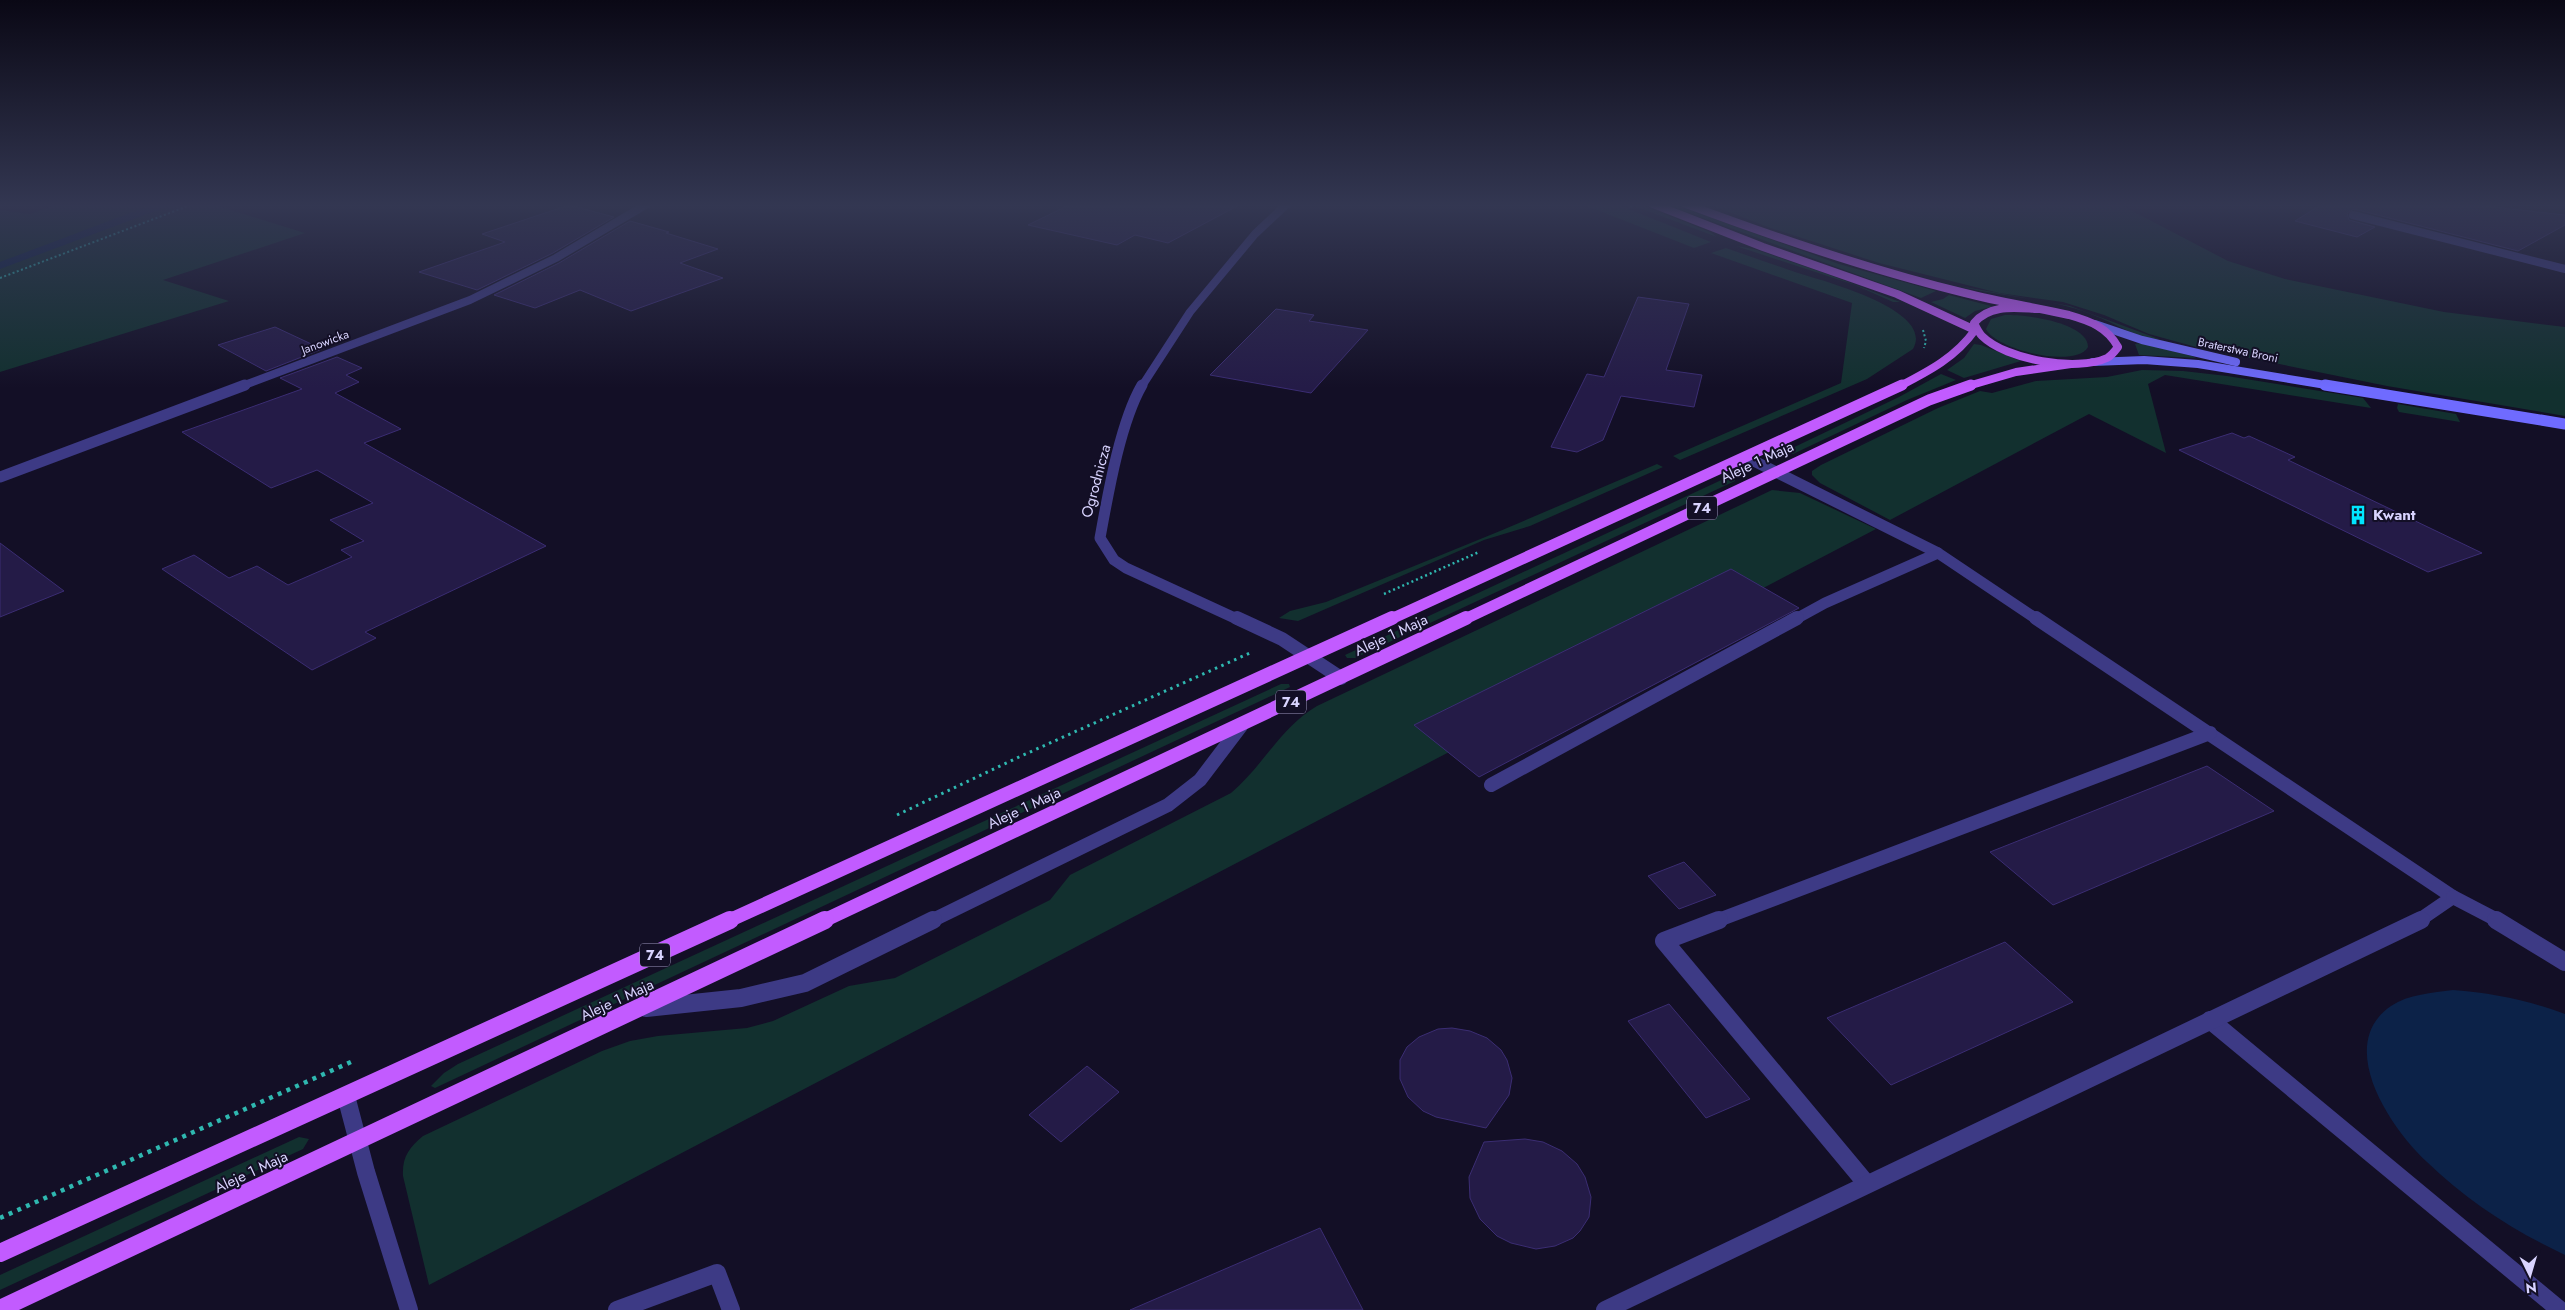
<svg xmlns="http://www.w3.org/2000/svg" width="2565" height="1310" font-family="Jost,sans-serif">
	<rect width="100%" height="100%" fill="#130f26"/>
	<g fill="#12302f">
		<polygon points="59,204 211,204 305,233 163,280 229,301 0,372 0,210 30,214"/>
		<polygon points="1582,204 1616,204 1711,242 1694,248"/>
		<polygon points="1629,204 1639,204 1710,232 1717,237"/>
		<polygon points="1665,204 1673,204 1839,264 1936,291 1921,298"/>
		<polygon points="1708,204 2119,204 2228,261 2285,279 2444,312 2565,327 2565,416 2387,386 2196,347 2149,334 2104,315 2063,302 1999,293 1879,263 1768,227"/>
		<polygon points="1736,246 1754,249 1827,274 1900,302 1893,302 1855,285"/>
		<path d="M1726 248C1749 256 1772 264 1795 272 1819 280 1936 309 1913 349L1867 379 1680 460 1673 456 1841 383 1852 303 1711 253Z"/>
		<path d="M1959 286 2070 306 2159 339C2140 340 2116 324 2098 317 2055 298 2005 298 1959 286Z"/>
		<polygon points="1949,295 1991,306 1991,307 1975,311 1965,318 1931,302 1943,299"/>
		<path d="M2005 315C2023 314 2088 322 2088 347 2076 369 1996 350 1986 329L1991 319Z"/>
		<polygon points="2141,343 2192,356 2196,358 2139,355 2135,344"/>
		<polygon points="1974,344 1981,345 2021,361 1964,378 1947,370 1964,358"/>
		<polygon points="2142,370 2183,371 2227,376 2363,398 2371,408 2165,375 2148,384 2166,453 2089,414 1890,520 1820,483 1812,475 1812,471 1821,465 1938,408 1980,391 1992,393 2036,381 2107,377"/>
		<polygon points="1941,374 1956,380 1907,400 1793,454 1784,452 1899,397"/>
		<polygon points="2398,404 2456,414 2460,422 2399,412 2397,408"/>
		<polygon points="1657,464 1663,467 1530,526 1484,540 1298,621 1279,618 1290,611 1326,602 1500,531"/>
		<polygon points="1730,476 1735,477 1735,481 1355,658 1347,658 1345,655"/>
		<path d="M1772 490 1800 493 1876 529 429 1285 403 1176C402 1157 409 1148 423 1136L602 1051 630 1041 658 1036 747 1028 773 1021 849 986 895 978 1050 900 1070 875 1231 793C1263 766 1281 727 1317 706Z"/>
		<polygon points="1281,684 1289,684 1290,687 435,1088 431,1086 444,1073 458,1064"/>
		<polygon points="299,1137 309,1139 303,1149 0,1290 0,1275"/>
	</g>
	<g fill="#0c2248">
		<polygon points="154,204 174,204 0,269 0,262"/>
		<path d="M2453 990C2492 993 2528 1000 2565 1014V1255C2514 1231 2467 1201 2427 1162 2391 1129 2334 1045 2391 1006 2409 994 2432 993 2453 990Z"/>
	</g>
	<g fill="#241b47" stroke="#3b2d73">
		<polygon points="1071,204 1241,204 1168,243 1135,235 1117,245 1028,225"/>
		<polygon points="2322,204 2466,204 2565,215 2565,225 2518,251 2354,209 2347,213 2349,220 2375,227 2357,237 2295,221"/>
		<polygon points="569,205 614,217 553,253 477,290 419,272 505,242 482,234"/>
		<polygon points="630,221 669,232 666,233 718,249 680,263 723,278 631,311 580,290 535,308 494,295 559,263"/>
		<polygon points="1638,297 1689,304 1666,370 1702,375 1694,407 1621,396 1603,440 1577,452 1551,447 1587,374 1604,377"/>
		<polygon points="1276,309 1314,315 1309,321 1368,330 1311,393 1210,375"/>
		<polygon points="275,327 322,349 266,371 218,345"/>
		<polygon points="337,357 362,368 346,375 359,382 335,393 401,429 364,443 546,546 365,632 376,638 312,670 162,569 194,555 229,578 257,566 288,585 352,557 341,550 364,541 330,520 373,503 317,470 271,488 182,432 302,389 280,378"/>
		<polygon points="2232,433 2244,438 2249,436 2295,457 2288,460 2482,553 2428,572 2179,450"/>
		<polygon points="0,543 64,591 0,617"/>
		<polygon points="1731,569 1799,608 1479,777 1414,725"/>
		<polygon points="2207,766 2274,811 2053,905 1990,852"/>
		<polygon points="1684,862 1716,895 1679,909 1648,876"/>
		<polygon points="2005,942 2073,1002 1891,1085 1827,1018"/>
		<polygon points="1669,1004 1750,1099 1706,1118 1628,1021"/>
		<polygon points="1452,1028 1470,1031 1487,1038 1501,1050 1507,1060 1512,1078 1509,1095 1486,1128 1436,1117 1423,1111 1408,1097 1400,1079 1400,1060 1407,1047 1419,1037 1438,1029"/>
		<polygon points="1087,1066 1119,1092 1061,1142 1029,1115"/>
		<polygon points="1525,1139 1543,1142 1562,1151 1577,1164 1585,1177 1591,1197 1589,1217 1580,1231 1573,1238 1555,1246 1536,1249 1511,1243 1497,1236 1480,1219 1470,1198 1469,1177 1484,1142"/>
		<polygon points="1320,1228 1363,1310 1130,1310"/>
	</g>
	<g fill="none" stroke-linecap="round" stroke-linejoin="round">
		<g stroke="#2fb8b0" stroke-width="2" stroke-dasharray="2 2.5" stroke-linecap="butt">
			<polyline points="1626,204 1632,207"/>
			<polyline points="0,278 193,204"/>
			<polyline points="1923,330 1926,341 1924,348"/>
		</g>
		<polyline stroke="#2fb8b0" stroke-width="2.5" stroke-dasharray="2 3" stroke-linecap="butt" points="1384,594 1479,552"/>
		<polyline stroke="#2fb8b0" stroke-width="3" stroke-dasharray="2.5 4.5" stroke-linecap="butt" points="897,815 1019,757 1252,652"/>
		<polyline stroke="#2fb8b0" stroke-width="4.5" stroke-dasharray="4 5.5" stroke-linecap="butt" points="0,1218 351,1062"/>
		<polyline stroke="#3d3a85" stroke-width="8" points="2353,215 2565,269"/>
		<g stroke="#3d3a85" stroke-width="11">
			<polyline points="1746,457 1938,553 2038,620"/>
			<polyline points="1794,620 1825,603 1938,553"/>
		</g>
		<g stroke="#3d3a85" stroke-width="14">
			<polyline points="2036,618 2453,897 2418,921"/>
			<polyline points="1491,785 1797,618"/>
			<polyline points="2453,897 2499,921"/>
			<polyline points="931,921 1168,805 1200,780 1241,726"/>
			<polyline points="1716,921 2210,733"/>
		</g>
		<g stroke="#3d3a85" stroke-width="18">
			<polyline points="1719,920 1664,941 1866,1183"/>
			<polyline points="2496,920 2565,962"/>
			<polyline points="646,1008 741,998 805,983 933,920"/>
			<polyline points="2210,1020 2560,1310"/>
			<polyline points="346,1096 366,1172 409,1310"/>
			<polyline points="617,1310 717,1273 731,1310"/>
			<polyline points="1605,1310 2421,920"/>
		</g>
		<g stroke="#3d3a85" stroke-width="8">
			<polyline points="242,386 470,300 556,258 647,204"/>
			<polyline points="1142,386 1190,312 1255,234 1287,204"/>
		</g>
		<g stroke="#3d3a85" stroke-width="11">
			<path d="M1142 385C1120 423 1108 494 1100 538L1114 560 1126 568 1239 620"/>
			<polyline points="0,477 245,385"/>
		</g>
		<polyline stroke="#3d3a85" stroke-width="14" points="1237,618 1282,639 1341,678"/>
		<g stroke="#6f6bff" stroke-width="8">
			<polyline points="2095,324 2142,340 2236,362"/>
			<polyline points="2093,362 2144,360 2198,364 2332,386"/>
		</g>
		<polyline stroke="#6f6bff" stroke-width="11" points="2325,385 2565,424"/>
		<g stroke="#c25bff" stroke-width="8">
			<path d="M1653 204 1763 247 1897 294 1975 330C1956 357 1929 371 1900 386"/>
			<path d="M1686 204C1777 238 1870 270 1965 293 1999 302 2034 307 2069 315 2090 321 2107 327 2118 347 2115 351 2111 356 2107 358 2077 372 2006 360 1982 336 1979 333 1976 327 1974 323 1990 304 2015 308 2037 309"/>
			<polyline points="1968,386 2016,372 2071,364"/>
		</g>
		<g stroke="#c25bff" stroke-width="11">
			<polyline points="1389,620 1902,385"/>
			<polyline points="1463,620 1929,400 1971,385"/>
		</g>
		<g stroke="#c25bff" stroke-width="14">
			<polyline points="728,921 1392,618"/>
			<polyline points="823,921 1466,618"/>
		</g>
		<g stroke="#c25bff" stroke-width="18">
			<polyline points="0,1253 730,920"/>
			<polyline points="0,1309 825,920"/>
		</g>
	</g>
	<linearGradient id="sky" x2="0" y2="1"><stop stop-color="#0a0815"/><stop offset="0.53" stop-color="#333752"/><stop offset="1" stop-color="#333752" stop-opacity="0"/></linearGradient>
	<rect width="2565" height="388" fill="url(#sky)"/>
	<defs>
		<symbol id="building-bare" viewBox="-9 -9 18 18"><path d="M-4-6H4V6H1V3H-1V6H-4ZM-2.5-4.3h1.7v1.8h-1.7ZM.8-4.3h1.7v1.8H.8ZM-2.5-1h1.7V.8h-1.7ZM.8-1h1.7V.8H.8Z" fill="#00e5ff" stroke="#130f26" stroke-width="2.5" paint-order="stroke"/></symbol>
	</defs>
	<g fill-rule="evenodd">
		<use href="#building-bare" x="2344" y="501" width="28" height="28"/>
	</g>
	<g text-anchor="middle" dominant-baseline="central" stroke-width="4" stroke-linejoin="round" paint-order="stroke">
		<g font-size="12" fill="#d9d4ff" stroke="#130f26">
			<text transform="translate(325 342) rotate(-20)">Janowicka</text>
			<text transform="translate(2238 350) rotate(12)">Braterstwa Broni</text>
		</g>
		<g fill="#130f26" stroke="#9e99be" stroke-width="1">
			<rect x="1687" y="496.5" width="30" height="23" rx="4"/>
			<rect x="1276" y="690.5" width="30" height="23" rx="4"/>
			<rect x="640" y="943.5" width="30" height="23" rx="4"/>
		</g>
		<g font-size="14" font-weight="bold" fill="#d9d4ff">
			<text x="1702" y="508">74</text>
			<text x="1291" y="702">74</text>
			<text x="655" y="955">74</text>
		</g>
		<g font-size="15" fill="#d9d4ff" stroke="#130f26">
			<text transform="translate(1757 462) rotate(-25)">Aleje 1 Maja</text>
			<text transform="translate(1096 481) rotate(-75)">Ogrodnicza</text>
			<text transform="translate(1391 635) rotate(-25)">Aleje 1 Maja</text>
			<text transform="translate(1024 808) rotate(-25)">Aleje 1 Maja</text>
			<text transform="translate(617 1000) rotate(-25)">Aleje 1 Maja</text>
			<text transform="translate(251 1172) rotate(-25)">Aleje 1 Maja</text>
		</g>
		<g font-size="15" font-weight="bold" fill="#d9d4ff" stroke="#130f26" text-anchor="start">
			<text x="2373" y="515">Kwant</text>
		</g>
	</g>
	<g transform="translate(2530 1275) rotate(175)" stroke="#130f26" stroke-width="4" paint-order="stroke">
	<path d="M0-4L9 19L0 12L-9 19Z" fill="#d9d4ff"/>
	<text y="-8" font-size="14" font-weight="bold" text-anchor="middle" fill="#d9d4ff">N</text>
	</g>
</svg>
